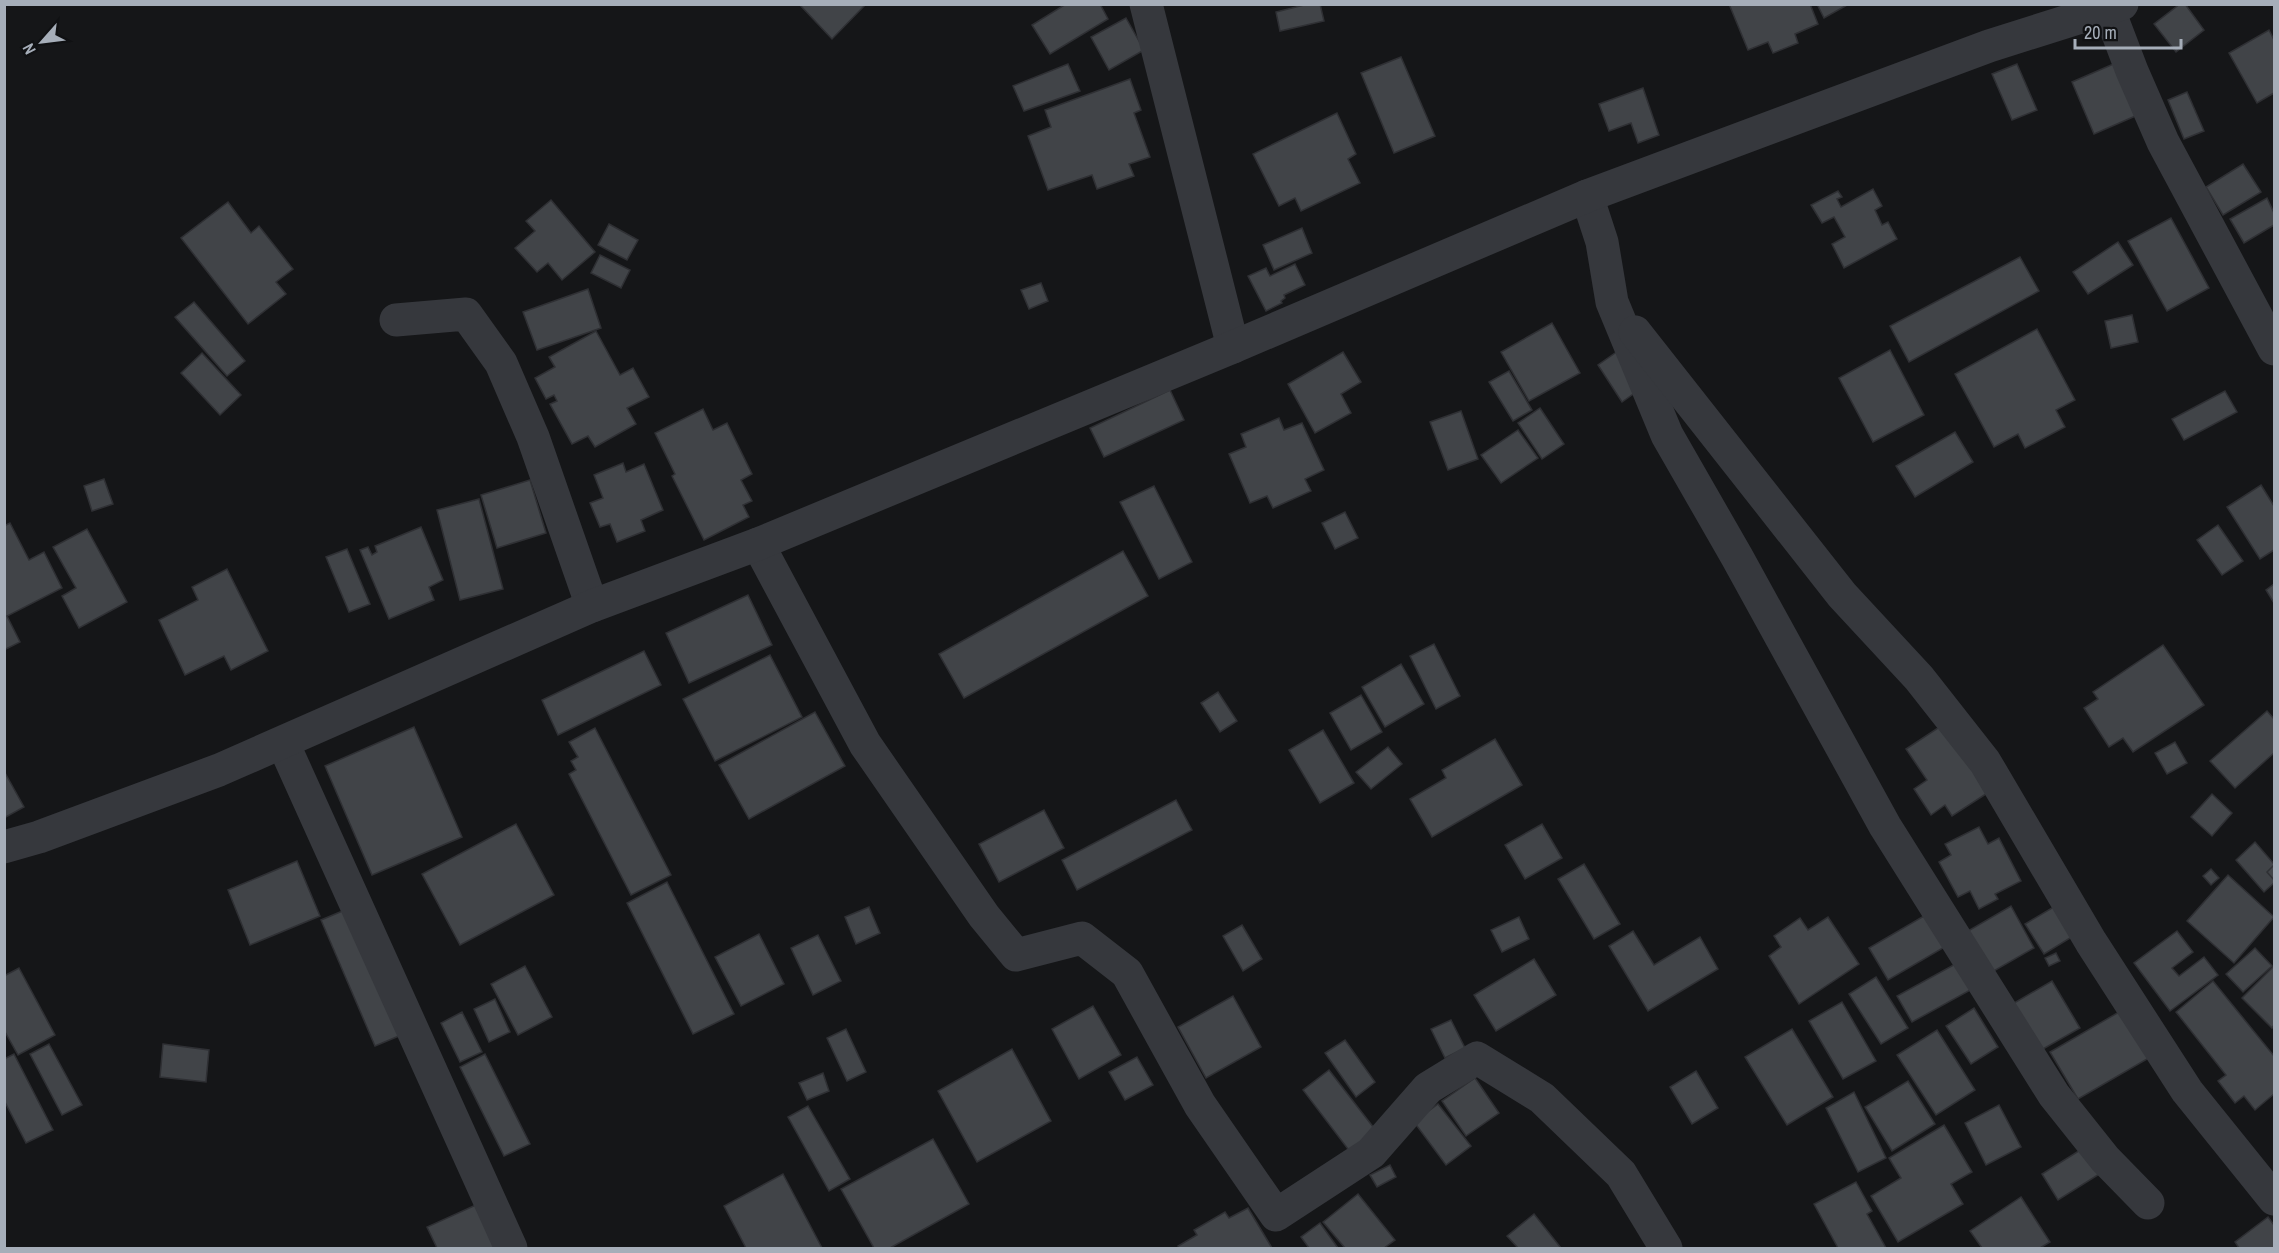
<svg xmlns="http://www.w3.org/2000/svg" width="2279" height="1253" font-family="'Archivo Narrow',sans-serif">
	<rect width="100%" height="100%" fill="#151618"/>
	<g fill="#414448" stroke="#2f3034" stroke-width="1.5">
		<polygon points="799,4 866,4 832,39"/>
		<polygon points="1066,4 1100,4 1108,19 1050,54 1032,25"/>
		<polygon points="1308,4 1320,4 1324,21 1280,31 1276,12"/>
		<polygon points="1729,4 1810,4 1818,24 1795,34 1798,43 1773,53 1768,42 1748,50"/>
		<polygon points="1817,4 1849,4 1824,18"/>
		<polygon points="2180,4 2185,4 2204,30 2176,52 2154,24"/>
		<polygon points="1126,18 1144,50 1109,70 1091,37"/>
		<polygon points="2269,30 2274,40 2274,93 2257,103 2229,53"/>
		<polygon points="1401,57 1435,136 1394,153 1361,73"/>
		<polygon points="2118,62 2140,114 2094,134 2072,82"/>
		<polygon points="1068,64 1080,91 1024,111 1013,86"/>
		<polygon points="2017,64 2037,110 2012,120 1992,74"/>
		<polygon points="1130,79 1141,110 1134,113 1150,157 1129,164 1134,176 1097,189 1092,175 1048,190 1028,136 1051,127 1045,110"/>
		<polygon points="1643,88 1659,135 1638,143 1631,123 1609,131 1599,104"/>
		<polygon points="2187,92 2204,131 2184,139 2168,100"/>
		<polygon points="1337,113 1356,154 1348,159 1360,183 1301,211 1295,198 1279,206 1253,154"/>
		<polygon points="2243,164 2261,192 2223,215 2206,187"/>
		<polygon points="1873,189 1882,206 1875,210 1882,225 1888,222 1897,239 1844,268 1832,244 1845,237 1834,217 1822,223 1811,205 1838,191 1842,197 1837,199 1841,207"/>
		<polygon points="2267,198 2274,213 2274,225 2244,243 2230,219"/>
		<polygon points="551,200 595,252 562,280 548,263 537,272 515,248 535,231 526,221"/>
		<polygon points="228,202 251,233 259,226 293,269 276,282 286,294 248,324 181,238"/>
		<polygon points="2171,218 2209,288 2167,311 2128,241"/>
		<polygon points="609,224 638,240 627,260 598,245"/>
		<polygon points="1302,228 1312,253 1274,270 1263,245"/>
		<polygon points="2118,242 2133,265 2088,294 2073,272"/>
		<polygon points="600,255 630,270 621,288 591,273"/>
		<polygon points="2020,257 2039,291 1909,362 1890,326"/>
		<polygon points="1295,264 1305,285 1284,295 1285,298 1281,301 1282,303 1266,311 1248,276 1266,268 1270,276"/>
		<polygon points="1041,283 1048,301 1029,309 1021,290"/>
		<polygon points="588,289 601,328 537,350 523,312"/>
		<polygon points="194,302 245,361 227,376 175,317"/>
		<polygon points="2132,315 2138,342 2111,348 2105,321"/>
		<polygon points="1552,323 1580,373 1529,401 1501,352"/>
		<polygon points="2037,329 2075,400 2056,410 2065,427 2025,448 2018,434 1994,447 1955,374"/>
		<polygon points="596,331 620,375 633,368 649,397 627,408 636,424 595,447 588,436 572,444 550,404 557,401 554,395 546,399 535,378 555,367 549,357"/>
		<polygon points="1890,350 1924,415 1873,442 1839,378"/>
		<polygon points="1618,351 1643,387 1622,402 1598,365"/>
		<polygon points="1343,352 1361,382 1341,394 1351,413 1315,433 1288,384"/>
		<polygon points="202,353 241,395 220,415 181,373"/>
		<polygon points="1509,371 1532,410 1513,421 1489,382"/>
		<polygon points="1170,390 1184,420 1104,457 1090,428"/>
		<polygon points="2225,391 2237,412 2184,440 2172,419"/>
		<polygon points="1540,408 1564,444 1542,459 1518,423"/>
		<polygon points="703,409 713,430 727,423 752,474 741,480 752,501 743,505 749,517 704,540 672,476 675,474 655,433"/>
		<polygon points="1461,411 1478,459 1448,470 1430,422"/>
		<polygon points="1279,418 1284,430 1302,423 1324,470 1305,479 1311,491 1273,508 1267,496 1250,503 1229,454 1246,447 1241,434"/>
		<polygon points="1518,430 1538,458 1501,483 1481,455"/>
		<polygon points="1955,432 1973,462 1915,497 1896,466"/>
		<polygon points="623,463 626,472 644,464 663,510 641,520 645,531 617,542 610,524 600,527 590,503 603,498 594,475"/>
		<polygon points="104,479 113,504 92,511 84,486"/>
		<polygon points="530,480 546,533 497,548 481,495"/>
		<polygon points="2261,485 2274,506 2274,550 2260,559 2227,507"/>
		<polygon points="1154,486 1192,562 1159,579 1120,502"/>
		<polygon points="479,499 503,589 460,600 437,510"/>
		<polygon points="1345,512 1358,538 1335,549 1322,523"/>
		<polygon points="10,523 29,560 44,552 62,588 7,616 20,642 4,650 4,526"/>
		<polygon points="2218,525 2243,561 2222,575 2197,540"/>
		<polygon points="421,527 443,580 429,587 434,600 389,619 360,550 368,547 372,555 377,552 375,546"/>
		<polygon points="87,529 127,602 79,628 62,596 76,588 53,547"/>
		<polygon points="347,549 370,604 349,612 326,557"/>
		<polygon points="1123,551 1148,596 964,698 939,654"/>
		<polygon points="227,569 268,651 231,670 224,656 185,675 159,620 198,600 192,587"/>
		<polygon points="2274,584 2274,603 2266,590"/>
		<polygon points="748,595 772,645 689,683 666,633"/>
		<polygon points="1434,644 1460,696 1436,709 1410,656"/>
		<polygon points="2163,645 2204,705 2133,752 2123,738 2109,747 2084,708 2098,699 2093,692"/>
		<polygon points="644,651 661,685 558,735 542,700"/>
		<polygon points="770,655 802,717 715,761 683,699"/>
		<polygon points="1401,664 1424,704 1385,727 1362,687"/>
		<polygon points="1218,692 1237,721 1220,732 1201,703"/>
		<polygon points="1361,695 1382,732 1351,750 1330,713"/>
		<polygon points="2267,711 2274,719 2274,753 2235,788 2210,761"/>
		<polygon points="815,712 845,766 749,819 719,765"/>
		<polygon points="1944,724 1989,792 1952,816 1945,805 1931,815 1914,789 1927,780 1906,749"/>
		<polygon points="414,727 462,837 372,875 325,766"/>
		<polygon points="595,728 671,875 631,895 569,774 576,770 571,761 578,757 569,742"/>
		<polygon points="1323,730 1354,783 1320,803 1289,750"/>
		<polygon points="1495,739 1522,785 1432,837 1410,799 1446,778 1442,770"/>
		<polygon points="2175,742 2187,763 2167,774 2155,753"/>
		<polygon points="1388,747 1402,764 1371,789 1356,772"/>
		<polygon points="4,771 24,807 4,818"/>
		<polygon points="2212,794 2232,813 2212,836 2191,817"/>
		<polygon points="1176,800 1192,830 1077,890 1062,860"/>
		<polygon points="1044,810 1064,848 999,882 979,844"/>
		<polygon points="516,824 554,895 460,945 422,874"/>
		<polygon points="1542,824 1562,858 1525,879 1505,845"/>
		<polygon points="1979,827 1988,844 1999,838 2021,881 1995,894 1998,899 1979,909 1970,891 1958,897 1939,862 1951,855 1945,844"/>
		<polygon points="2255,842 2274,864 2274,883 2264,892 2236,860"/>
		<polygon points="297,861 320,916 250,945 228,890"/>
		<polygon points="1584,864 1620,924 1594,939 1558,879"/>
		<polygon points="2274,865 2274,880 2267,872"/>
		<polygon points="2211,869 2219,878 2211,885 2203,876"/>
		<polygon points="2228,875 2274,917 2234,963 2187,921"/>
		<polygon points="667,882 734,1014 693,1034 627,903"/>
		<polygon points="2057,905 2075,935 2044,954 2025,924"/>
		<polygon points="2011,906 2034,948 1992,972 1968,931"/>
		<polygon points="352,907 406,1033 375,1046 321,920"/>
		<polygon points="869,907 880,933 856,944 845,917"/>
		<polygon points="1929,913 1948,945 1888,980 1869,948"/>
		<polygon points="1519,917 1529,939 1502,952 1491,930"/>
		<polygon points="1828,917 1859,964 1799,1004 1769,956 1781,947 1774,936 1800,918 1808,930"/>
		<polygon points="1242,925 1262,959 1243,971 1223,936"/>
		<polygon points="1633,931 1654,965 1700,937 1718,969 1648,1011 1609,946"/>
		<polygon points="2177,931 2193,952 2172,968 2179,976 2204,957 2218,975 2170,1011 2134,963"/>
		<polygon points="759,934 784,984 741,1006 715,957"/>
		<polygon points="818,935 841,981 813,995 791,948"/>
		<polygon points="2255,948 2272,966 2243,992 2226,974"/>
		<polygon points="2056,953 2060,961 2049,966 2045,958"/>
		<polygon points="1534,959 1556,995 1496,1031 1474,995"/>
		<polygon points="1959,962 1974,988 1912,1022 1897,996"/>
		<polygon points="525,966 552,1017 518,1035 491,984"/>
		<polygon points="2274,966 2274,1025 2272,1028 2242,998"/>
		<polygon points="19,968 55,1035 18,1055 4,1030 4,976"/>
		<polygon points="1876,977 1908,1028 1881,1044 1849,994"/>
		<polygon points="2052,981 2080,1028 2036,1053 2009,1006"/>
		<polygon points="2213,981 2274,1056 2274,1094 2255,1110 2244,1096 2235,1103 2218,1081 2226,1075 2176,1012"/>
		<polygon points="1233,996 1261,1047 1206,1078 1178,1027"/>
		<polygon points="495,999 510,1032 489,1042 474,1009"/>
		<polygon points="1842,1002 1876,1061 1843,1079 1809,1021"/>
		<polygon points="1093,1006 1121,1055 1079,1079 1052,1029"/>
		<polygon points="1974,1008 1998,1047 1971,1064 1946,1026"/>
		<polygon points="2126,1008 2154,1055 2078,1099 2050,1052"/>
		<polygon points="462,1012 482,1052 460,1062 441,1023"/>
		<polygon points="1451,1020 1465,1048 1445,1058 1431,1029"/>
		<polygon points="846,1029 866,1072 847,1081 827,1038"/>
		<polygon points="1792,1029 1833,1097 1787,1125 1745,1057"/>
		<polygon points="1937,1030 1975,1090 1936,1115 1897,1055"/>
		<polygon points="1345,1040 1375,1082 1356,1097 1325,1053"/>
		<polygon points="49,1044 82,1105 62,1115 30,1054"/>
		<polygon points="163,1044 209,1050 206,1082 160,1077"/>
		<polygon points="1012,1049 1051,1121 977,1162 938,1091"/>
		<polygon points="14,1054 53,1130 26,1143 4,1100 4,1059"/>
		<polygon points="485,1054 530,1144 504,1156 460,1067"/>
		<polygon points="1137,1057 1153,1085 1125,1100 1109,1072"/>
		<polygon points="1329,1070 1377,1132 1351,1153 1303,1090"/>
		<polygon points="1696,1071 1718,1108 1692,1124 1670,1087"/>
		<polygon points="823,1073 829,1091 807,1100 799,1083"/>
		<polygon points="1475,1078 1499,1113 1466,1136 1442,1101"/>
		<polygon points="1908,1081 1935,1124 1892,1151 1865,1107"/>
		<polygon points="1854,1092 1886,1158 1858,1172 1826,1108"/>
		<polygon points="1438,1104 1471,1146 1446,1165 1414,1122"/>
		<polygon points="1999,1105 2021,1147 1986,1165 1965,1123"/>
		<polygon points="808,1106 850,1179 829,1191 788,1117"/>
		<polygon points="1944,1125 1972,1172 1951,1184 1963,1204 1898,1242 1871,1196 1901,1178 1889,1158"/>
		<polygon points="933,1139 969,1204 890,1248 874,1248 841,1189"/>
		<polygon points="2085,1147 2101,1173 2058,1200 2042,1174"/>
		<polygon points="1390,1165 1396,1177 1377,1187 1370,1175"/>
		<polygon points="783,1174 822,1248 746,1248 724,1206"/>
		<polygon points="1856,1182 1872,1211 1867,1214 1886,1248 1838,1248 1814,1204"/>
		<polygon points="1358,1194 1395,1240 1384,1248 1345,1248 1323,1222"/>
		<polygon points="2021,1197 2050,1242 2040,1248 1982,1248 1970,1231"/>
		<polygon points="478,1204 497,1248 437,1248 427,1227"/>
		<polygon points="1248,1208 1272,1248 1179,1248 1178,1246 1197,1235 1194,1230 1225,1212 1229,1218"/>
		<polygon points="1534,1214 1561,1248 1518,1248 1507,1236"/>
		<polygon points="2268,1217 2274,1225 2274,1248 2239,1248 2235,1242"/>
		<polygon points="1320,1223 1338,1248 1309,1248 1301,1237"/>
	</g>
	<g fill="none" stroke-linecap="round" stroke-linejoin="round">
		<g stroke="#36383d" stroke-width="33">
			<polyline points="1146,4 1233,347"/>
			<polyline points="2108,8 2132,71 2163,142 2274,349"/>
			<polyline points="1587,196 1602,242 1612,302 1667,435 1737,557 1885,826 2054,1095 2105,1159 2148,1203"/>
			<polyline points="396,320 466,314 501,363 533,437 592,606"/>
			<polyline points="1635,332 1842,595 1919,678 1985,762 2091,942 2187,1091 2274,1199"/>
			<polyline points="758,544 865,744 984,916 1016,955 1082,938 1127,973 1200,1105 1276,1215 1371,1153 1428,1088 1477,1058 1542,1098 1621,1174 1666,1248"/>
			<polyline points="283,743 511,1248"/>
			<polyline points="4,847 39,837 219,770 592,606 758,544 1233,347 1587,196 1989,46 2122,4"/>
		</g>
	</g>
	<rect width="2279" height="1253" fill="none" stroke="#a6aeb9" stroke-width="12"/>
	<g transform="translate(42 42) rotate(242)" stroke="#101113" stroke-width="4.5" paint-order="stroke">
	<path d="M0-4.5L10 22L0 15L-10 22Z" fill="#a6aeb9"/>
	<text y="-9" font-size="16" font-weight="bold" text-anchor="middle" fill="#a6aeb9">N</text>
	</g>
	<path d="M2075 39v9h106v-9" fill="none" stroke="#a6aeb9" stroke-width="3"/>
	<text x="2084" y="39" font-size="18" fill="#a6aeb9" stroke="#101113" stroke-width="4.5" paint-order="stroke">20 m</text>
</svg>
